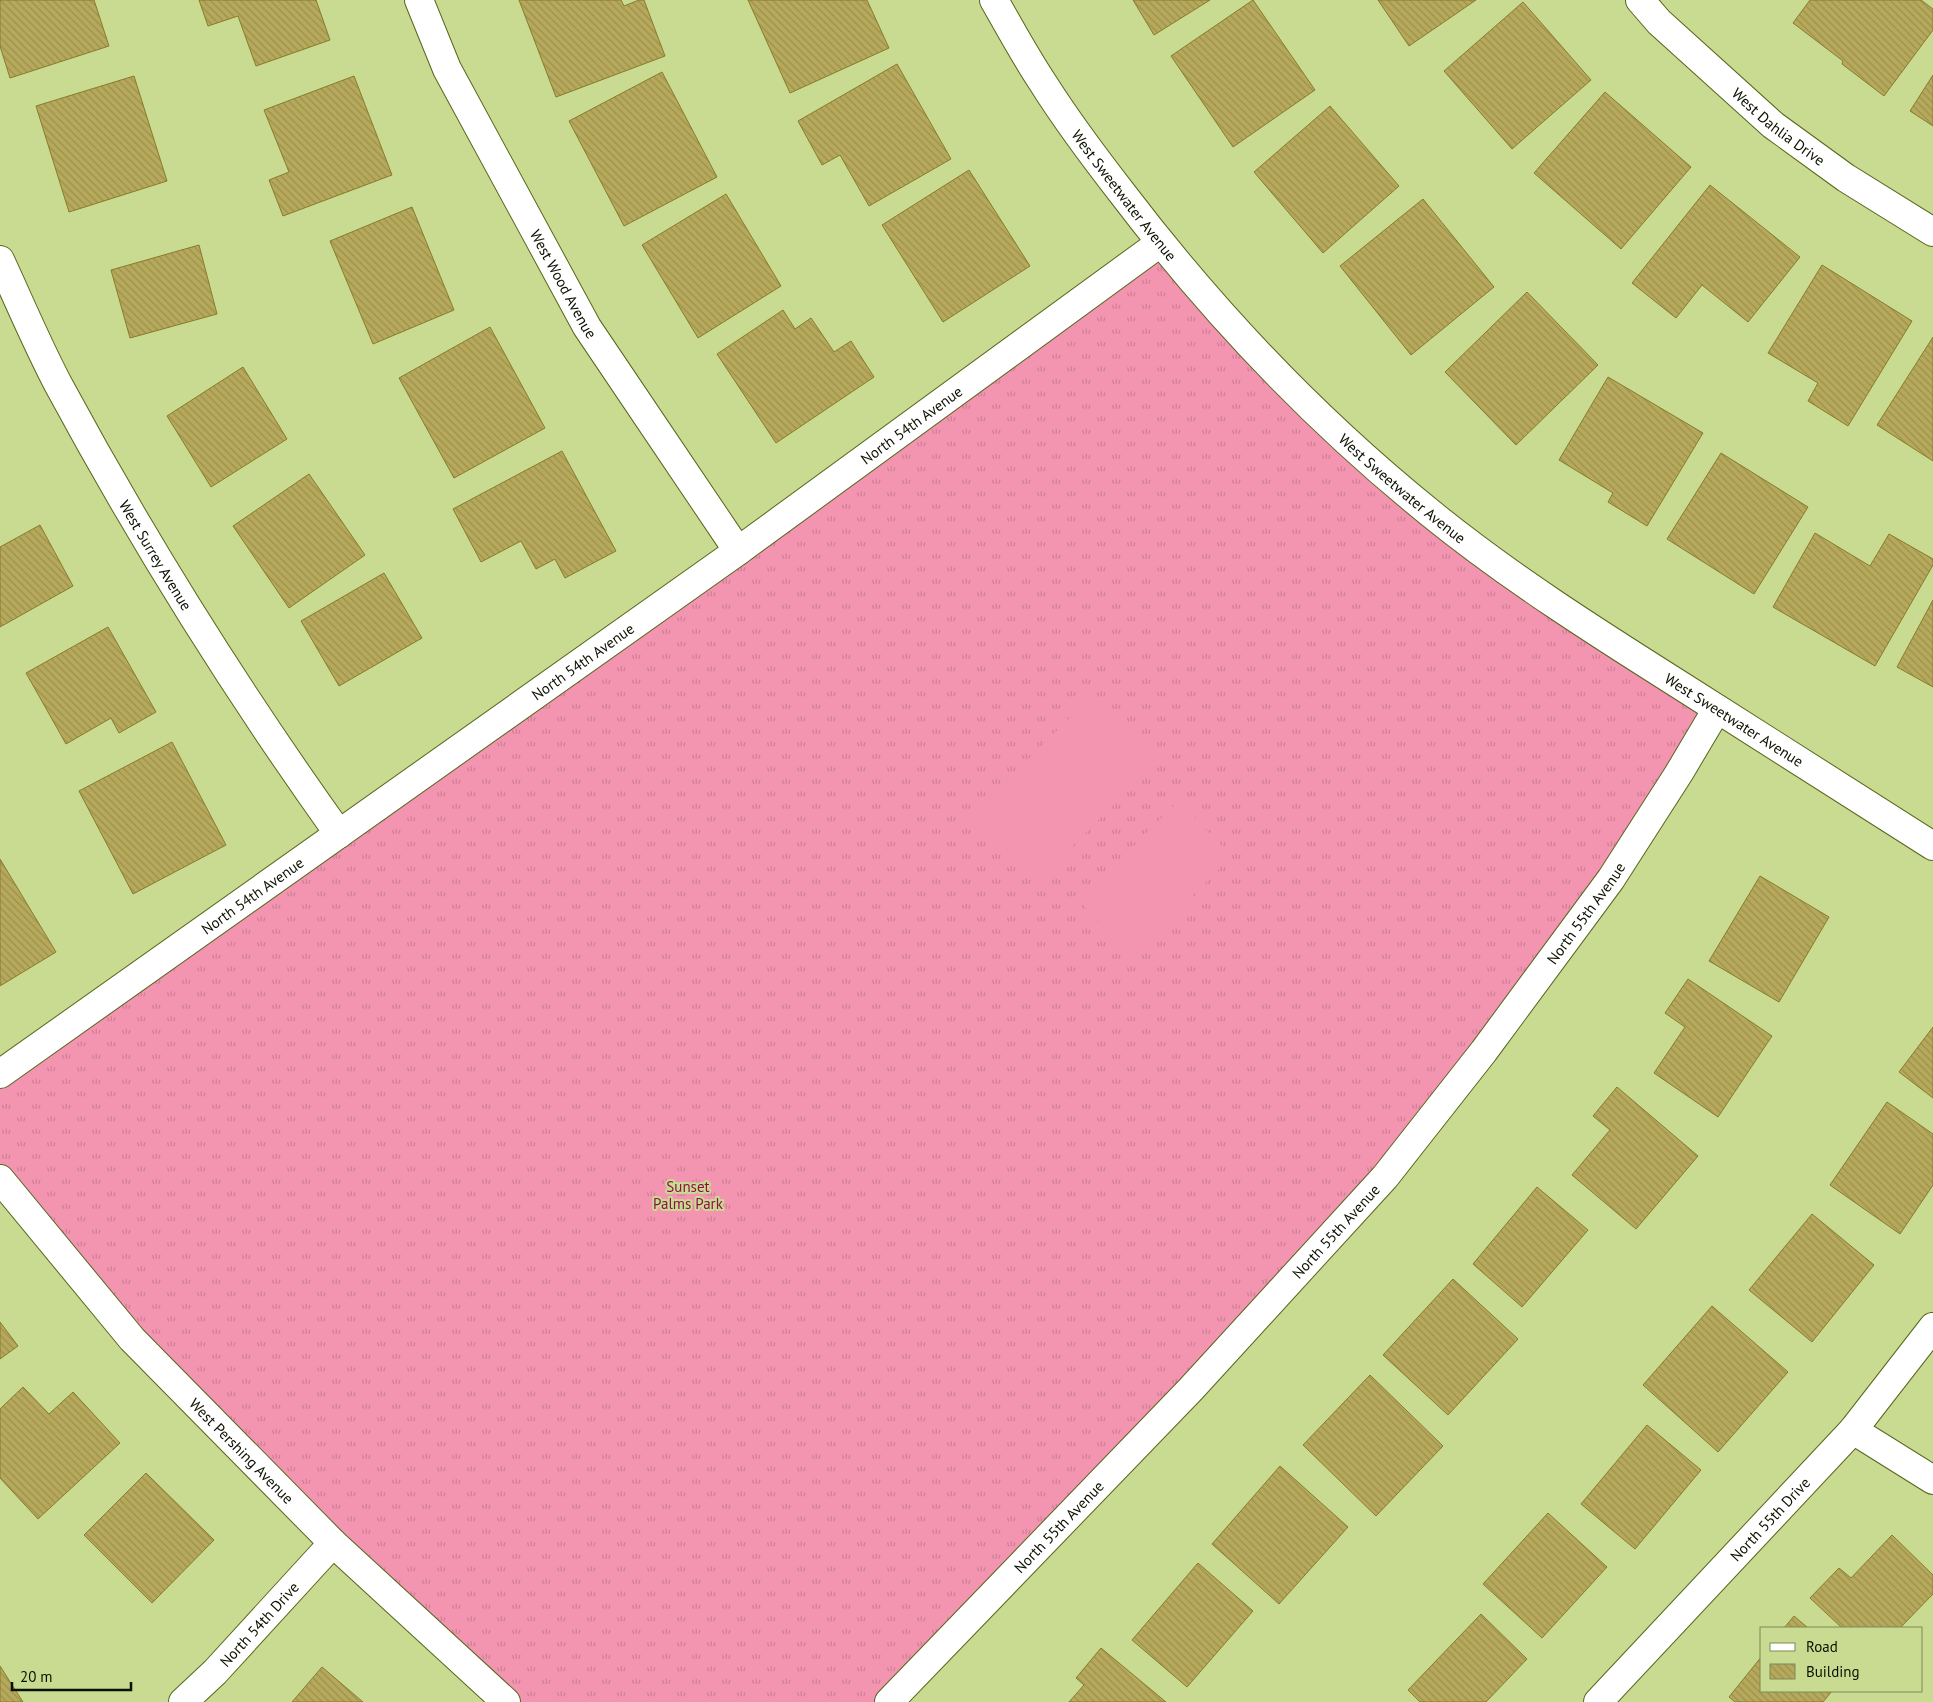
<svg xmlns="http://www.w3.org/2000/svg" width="1933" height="1702" font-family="'PT Sans',sans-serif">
	<defs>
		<pattern id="grass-tufts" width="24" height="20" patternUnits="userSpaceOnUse" patternTransform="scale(1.25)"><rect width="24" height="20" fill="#f394b1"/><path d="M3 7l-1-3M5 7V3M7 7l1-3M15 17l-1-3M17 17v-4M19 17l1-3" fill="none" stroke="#cf7f96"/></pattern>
		<pattern id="building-back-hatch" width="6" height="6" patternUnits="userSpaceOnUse" patternTransform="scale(1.25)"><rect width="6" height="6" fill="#b6a95c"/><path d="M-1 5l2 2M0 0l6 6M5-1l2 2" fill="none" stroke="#9b904e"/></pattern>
	</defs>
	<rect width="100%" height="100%" fill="#c8db90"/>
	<polygon fill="url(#grass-tufts)" points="1160,243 1344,439 1717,709 1484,1051 889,1702 506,1702 333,1543 0,1179 0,1074"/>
	<g fill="#f394b1">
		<polygon points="1091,696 1157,761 1038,881 972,816"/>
		<polygon points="1178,801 1232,856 1133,956 1079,901"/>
	</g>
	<g fill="url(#building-back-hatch)" stroke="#887b2c">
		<polygon points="0,0 94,0 109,46 10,78 0,46"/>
		<polygon points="199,0 316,0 330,40 256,66 238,16 208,26"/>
		<polygon points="519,0 621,0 624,6 639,0 644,0 665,56 556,97"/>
		<polygon points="748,0 867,0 889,48 790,93"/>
		<polygon points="1133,0 1210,0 1154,35"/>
		<polygon points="1253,0 1315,90 1233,147 1171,56"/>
		<polygon points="1378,0 1476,0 1409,46"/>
		<polygon points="1810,0 1921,0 1933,9 1933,30 1884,96 1842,64 1843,61 1793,23"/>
		<polygon points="1523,2 1591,80 1512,149 1444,71"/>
		<polygon points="897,64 951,159 869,206 840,155 822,165 798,121"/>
		<polygon points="662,72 717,177 624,226 569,121"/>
		<polygon points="1933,75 1933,126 1910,111"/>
		<polygon points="134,76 167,181 69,212 36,106"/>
		<polygon points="354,76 392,175 283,216 269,180 289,172 264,110"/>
		<polygon points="1605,92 1691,167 1621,249 1534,173"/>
		<polygon points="1330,106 1399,186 1323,253 1254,172"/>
		<polygon points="969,170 1030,266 943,322 882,225"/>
		<polygon points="1710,185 1800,257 1748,322 1702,285 1676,318 1632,283"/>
		<polygon points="726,194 781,286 698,338 642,245"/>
		<polygon points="1423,199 1494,287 1411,355 1340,266"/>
		<polygon points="412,207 454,310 373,344 330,241"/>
		<polygon points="199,245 217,314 130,338 111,270"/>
		<polygon points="1822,265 1912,321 1848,426 1808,401 1818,383 1768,353"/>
		<polygon points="1527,292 1598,365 1516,445 1445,372"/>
		<polygon points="783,310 795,329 811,318 834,352 851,341 874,377 776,443 717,354"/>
		<polygon points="490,327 545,428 454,478 399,378"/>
		<polygon points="1933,337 1933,461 1877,425"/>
		<polygon points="243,367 287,439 211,487 167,416"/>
		<polygon points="1608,377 1703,433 1647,526 1608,502 1613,493 1559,460"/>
		<polygon points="562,451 616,551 565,578 555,559 536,569 521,541 481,562 453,509"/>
		<polygon points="1721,453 1808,507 1754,594 1667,539"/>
		<polygon points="309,474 365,555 289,608 233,526"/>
		<polygon points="40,525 73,586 0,627 0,547"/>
		<polygon points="1815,533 1870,566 1889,534 1933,559 1933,565 1875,666 1773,607"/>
		<polygon points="384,573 422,638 339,686 301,621"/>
		<polygon points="1933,600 1933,687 1897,667"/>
		<polygon points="108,627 156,712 119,733 111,718 66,744 26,673"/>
		<polygon points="172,742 226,845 133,894 79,791"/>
		<polygon points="0,859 56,952 0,986"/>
		<polygon points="1760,876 1829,917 1779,1002 1709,961"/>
		<polygon points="1688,979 1772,1036 1718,1117 1654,1073 1685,1027 1665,1013"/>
		<polygon points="1933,1027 1933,1098 1899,1072"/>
		<polygon points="1617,1087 1698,1156 1636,1229 1572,1175 1610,1130 1593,1116"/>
		<polygon points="1887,1102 1933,1134 1933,1185 1900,1234 1830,1185"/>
		<polygon points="1537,1187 1588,1230 1522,1307 1473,1264"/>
		<polygon points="1812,1214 1874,1265 1812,1342 1749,1290"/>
		<polygon points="1453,1279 1518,1339 1448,1415 1383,1355"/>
		<polygon points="1712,1306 1788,1372 1718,1452 1643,1385"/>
		<polygon points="0,1322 18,1346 0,1359"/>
		<polygon points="1370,1375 1443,1446 1376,1516 1303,1445"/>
		<polygon points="23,1387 49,1414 73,1392 120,1443 38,1519 0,1478 0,1409"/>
		<polygon points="1647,1425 1701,1470 1635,1549 1581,1504"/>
		<polygon points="1280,1466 1348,1527 1279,1604 1212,1544"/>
		<polygon points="146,1473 214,1540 152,1603 84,1535"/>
		<polygon points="1548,1513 1607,1567 1542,1638 1483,1584"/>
		<polygon points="1892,1535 1933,1575 1933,1594 1900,1628 1842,1628 1810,1598 1839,1568 1851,1578"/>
		<polygon points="1198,1563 1253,1611 1187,1687 1132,1640"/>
		<polygon points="1481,1614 1527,1659 1486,1702 1420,1702 1408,1690"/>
		<polygon points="1794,1616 1808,1628 1784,1628"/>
		<polygon points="1101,1648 1166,1702 1069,1702 1084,1685 1076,1678"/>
		<polygon points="1762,1656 1762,1691 1832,1691 1823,1702 1735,1702 1729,1697"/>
		<polygon points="0,1666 23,1702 0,1702"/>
		<polygon points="322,1667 363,1702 292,1702"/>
	</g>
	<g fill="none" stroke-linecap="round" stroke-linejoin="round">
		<defs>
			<g id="minor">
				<path id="s1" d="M419 0 447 69 587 327 738 551"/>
				<path id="s2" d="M994 0C1010 28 1025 56 1043 83 1067 121 1094 157 1122 193 1211 310 1314 419 1429 512 1509 577 1596 632 1683 687 1767 740 1850 793 1933 846"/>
				<path id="s3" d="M1640 0 1659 22 1773 125 1846 178 1933 232"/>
				<path id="s4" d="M0 260C19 301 37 344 58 384 142 540 236 690 339 834"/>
				<path id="s5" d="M0 1074 738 551 1160 243"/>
				<path id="s6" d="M0 1179 132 1339 333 1543 506 1702"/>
				<polyline points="1853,1430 1933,1480"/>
				<path id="s7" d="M183 1702 215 1672 333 1543"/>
				<path id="s8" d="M889 1702 1191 1389 1385 1177 1484 1051 1611 879 1679 773 1717 709"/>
				<path id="s9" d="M1598 1702 1853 1430 1933 1327"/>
			</g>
		</defs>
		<use href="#minor" stroke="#57661b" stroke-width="30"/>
		<use href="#minor" stroke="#fff" stroke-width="28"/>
	</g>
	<g text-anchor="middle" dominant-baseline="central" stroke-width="4" stroke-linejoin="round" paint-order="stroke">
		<g font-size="15" fill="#0b1100" stroke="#c8db90">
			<text stroke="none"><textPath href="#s3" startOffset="188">West Dahlia Drive</textPath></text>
			<text stroke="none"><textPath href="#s2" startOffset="235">West Sweetwater Avenue</textPath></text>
			<text stroke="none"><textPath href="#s1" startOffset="319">West Wood Avenue</textPath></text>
			<text stroke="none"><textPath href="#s5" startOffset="1119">North 54th Avenue</textPath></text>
			<text stroke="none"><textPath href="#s2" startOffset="640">West Sweetwater Avenue</textPath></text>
			<text stroke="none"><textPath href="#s4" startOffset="334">West Surrey Avenue</textPath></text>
			<text stroke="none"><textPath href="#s5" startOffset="714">North 54th Avenue</textPath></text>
			<text stroke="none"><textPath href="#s2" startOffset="1045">West Sweetwater Avenue</textPath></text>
			<text stroke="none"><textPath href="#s5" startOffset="309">North 54th Avenue</textPath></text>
			<text stroke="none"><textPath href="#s8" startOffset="1054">North 55th Avenue</textPath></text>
			<text stroke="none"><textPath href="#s8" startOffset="649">North 55th Avenue</textPath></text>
			<text stroke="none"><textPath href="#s6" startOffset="364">West Pershing Avenue</textPath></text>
			<text stroke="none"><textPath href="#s9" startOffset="251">North 55th Drive</textPath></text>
			<text stroke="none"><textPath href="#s8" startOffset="244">North 55th Avenue</textPath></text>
			<text stroke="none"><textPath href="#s7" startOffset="109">North 54th Drive</textPath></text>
		</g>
		<g font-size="15" fill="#8e0d4a" stroke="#c8db90">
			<text x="688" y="1186">Sunset<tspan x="688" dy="17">Palms Park</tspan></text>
		</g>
	</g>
	<rect x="1760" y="1627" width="162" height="65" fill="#c8db90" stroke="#7c8a56"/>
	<rect x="1770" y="1643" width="25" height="8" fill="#ffffff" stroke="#7c8a56"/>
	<text x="1806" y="1652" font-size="15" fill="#0b1100">Road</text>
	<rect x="1770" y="1664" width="25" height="15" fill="url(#building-back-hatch)" stroke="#7c8a56"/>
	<text x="1806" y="1677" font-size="15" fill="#0b1100">Building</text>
	<path d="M12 1682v8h119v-8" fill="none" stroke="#0b1100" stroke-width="2.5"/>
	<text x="20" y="1682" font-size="15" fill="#0b1100" stroke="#c8db90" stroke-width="4" paint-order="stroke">20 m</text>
</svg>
